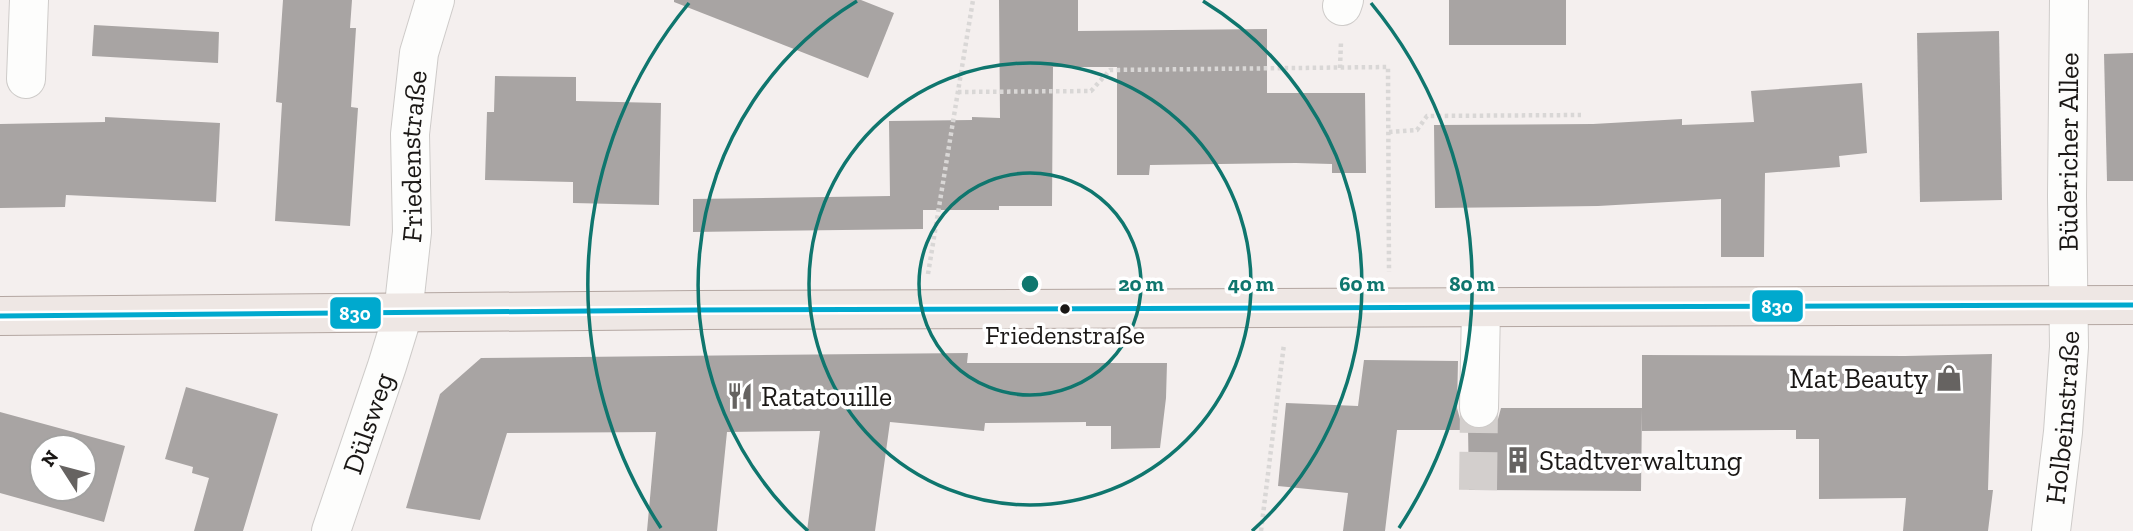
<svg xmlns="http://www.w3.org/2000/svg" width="2133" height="531" font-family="'Zilla Slab',serif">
	<rect width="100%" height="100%" fill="#f4efee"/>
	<g fill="#a8a4a3" fill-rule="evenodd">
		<polygon points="283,0 352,0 350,28 356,28 351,107 358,108 350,226 275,221 282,103 276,102"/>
		<polygon points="674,0 861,0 894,13 868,78 674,2"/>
		<polygon points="999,0 1078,0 1078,31 1267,29 1267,93 1365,93 1366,173 1332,173 1332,164 1296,163 1150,165 1149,175 1117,175 1117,67 1053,67 1052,206 999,206 999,210 923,210 923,229 693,232 693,199 890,196 889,121 972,120 972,117 1000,118"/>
		<rect x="1449" y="0" width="117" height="45"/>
		<polygon points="94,25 219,32 218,63 92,56"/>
		<polygon points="1999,31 2002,200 1920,202 1917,33"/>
		<polygon points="2133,53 2133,181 2107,181 2104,54"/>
		<polygon points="495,76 576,77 576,101 661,103 659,205 573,203 573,182 485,180 487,112 494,112"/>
		<polygon points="1862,83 1867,153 1839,156 1840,167 1765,173 1764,257 1721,257 1721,199 1598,206 1435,208 1434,125 1593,124 1682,119 1682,125 1754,122 1751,91"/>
		<polygon points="105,117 220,123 216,202 66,195 65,207 0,208 0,124 105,122"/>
		<polygon points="968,353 967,363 1167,363 1166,398 1160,448 1111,449 1111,426 1086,426 1086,422 985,423 984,431 890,422 875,531 807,531 820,431 727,432 717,531 647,531 656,432 507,433 480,520 406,508 440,394 481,358"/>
		<polygon points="1992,354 1988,490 1993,490 1988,531 1903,531 1906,498 1819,499 1819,439 1796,439 1796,430 1642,431 1642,355 1905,356"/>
		<polygon points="1364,360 1458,361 1457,408 1460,419 1468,427 1468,430 1397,430 1385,531 1343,531 1348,493 1278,486 1286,403 1358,406"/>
		<polygon points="186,387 278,414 243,531 194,531 209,478 192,473 193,467 165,459"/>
		<polygon points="1501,408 1642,408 1641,491 1469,490 1468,427 1479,430 1490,427 1498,419"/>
		<path d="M0 412 125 446 104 522 0 493ZM42 447H84V489H42Z"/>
	</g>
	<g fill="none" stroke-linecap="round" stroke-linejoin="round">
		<polyline stroke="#d3cfcd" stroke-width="38" stroke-dasharray="38 19" stroke-linecap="butt" points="1478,490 1479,408"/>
		<defs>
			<g id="minor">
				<polyline points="1342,6 1344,0"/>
				<polyline points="26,79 29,0"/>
				<polyline points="1479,408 1481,308"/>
				<path id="s1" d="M331 531 387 366 403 314 412 232 410 134 419 53 435 0"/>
				<path id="s2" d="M2051 531 2063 432 2069 347 2067 196 2069 0"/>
			</g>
			<polyline id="major" points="0,316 697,310 2133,305"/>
		</defs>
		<use href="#minor" stroke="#cecbc9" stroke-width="40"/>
		<use href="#major" stroke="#b3a6a1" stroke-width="40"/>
		<g stroke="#d9d7d6" stroke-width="4.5" stroke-dasharray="3.5 3.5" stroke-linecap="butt">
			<polyline points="1340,68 1341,42"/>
			<polyline points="958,92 1091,91 1110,70 1388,67 1389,272"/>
			<polyline points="1389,132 1417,130 1427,116 1581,115"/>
			<polyline points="928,274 973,0"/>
			<polyline points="1261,531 1284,344"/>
		</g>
		<use href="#minor" stroke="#fdfdfc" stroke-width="38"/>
		<use href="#major" stroke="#eee7e4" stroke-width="38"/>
		<defs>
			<polyline id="bus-1" points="0,316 697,310 2133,305"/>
		</defs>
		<use href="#bus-1" stroke="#fff" stroke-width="10"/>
		<use href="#bus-1" stroke="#00a9ce" stroke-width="5"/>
	</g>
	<g fill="none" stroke="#0f766e" stroke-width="3.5">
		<circle cx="1030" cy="284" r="111"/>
		<circle cx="1030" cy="284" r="221"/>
		<path d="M808 531A332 332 0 0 1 857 1M1203 1A332 332 0 0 1 1252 531"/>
		<path d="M661 528A442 442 0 0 1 689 3M1371 3A442 442 0 0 1 1399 528"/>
	</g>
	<defs>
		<symbol id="shop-bare" viewBox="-9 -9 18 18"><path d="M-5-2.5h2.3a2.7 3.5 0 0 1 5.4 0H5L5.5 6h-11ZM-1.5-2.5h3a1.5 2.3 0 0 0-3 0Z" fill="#666361" stroke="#fff" stroke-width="2.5" paint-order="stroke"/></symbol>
		<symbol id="restaurant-bare" viewBox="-9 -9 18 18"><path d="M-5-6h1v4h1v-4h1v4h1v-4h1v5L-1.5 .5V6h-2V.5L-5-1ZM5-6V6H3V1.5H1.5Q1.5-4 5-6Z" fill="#666361" stroke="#fff" stroke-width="2.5" paint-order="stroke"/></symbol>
		<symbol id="building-bare" viewBox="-9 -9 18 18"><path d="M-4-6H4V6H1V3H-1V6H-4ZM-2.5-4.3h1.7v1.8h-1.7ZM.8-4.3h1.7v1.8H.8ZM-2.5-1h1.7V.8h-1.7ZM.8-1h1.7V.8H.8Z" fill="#666361" stroke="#fff" stroke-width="2.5" paint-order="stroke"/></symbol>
	</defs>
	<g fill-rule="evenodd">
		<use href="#shop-bare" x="1930" y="359" width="38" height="38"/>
		<use href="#restaurant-bare" x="721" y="377" width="38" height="38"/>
		<use href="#building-bare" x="1499" y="441" width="38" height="38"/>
	</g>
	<circle fill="#1a1715" stroke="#fff" stroke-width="2.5" cx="1065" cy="309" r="6"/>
	<g text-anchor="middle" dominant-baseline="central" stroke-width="7" stroke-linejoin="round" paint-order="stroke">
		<g font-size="26" fill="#1a1715" stroke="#fff">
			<text x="1065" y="335">Friedenstraße</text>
		</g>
		<g font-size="28" fill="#1a1715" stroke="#fff">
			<text stroke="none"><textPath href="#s2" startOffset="380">Büdericher Allee</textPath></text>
			<text stroke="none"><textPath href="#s1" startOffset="387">Friedenstraße</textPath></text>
			<text stroke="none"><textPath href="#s2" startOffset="114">Holbeinstraße</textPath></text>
			<text stroke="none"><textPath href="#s1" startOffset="114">Dülsweg</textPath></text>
		</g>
		<g font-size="28" fill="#1a1715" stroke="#fff" text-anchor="start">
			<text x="1928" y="378" text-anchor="end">Mat Beauty</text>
			<text x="761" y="396">Ratatouille</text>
			<text x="1539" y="460">Stadtverwaltung</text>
		</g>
	</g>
	<circle cx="1030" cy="284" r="10" fill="#0f766e" stroke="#fff" stroke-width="3.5"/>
	<g font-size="21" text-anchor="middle" font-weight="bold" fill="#0f766e" stroke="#fff" stroke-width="7" stroke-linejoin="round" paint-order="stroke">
		<text x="1141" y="291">20 m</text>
		<text x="1251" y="291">40 m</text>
		<text x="1362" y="291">60 m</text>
		<text x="1472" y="291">80 m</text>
	</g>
	<g stroke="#fff" stroke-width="2.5">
		<rect x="1751" y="289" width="53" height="34" rx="7" fill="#00a9ce"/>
		<rect x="329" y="296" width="53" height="34" rx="7" fill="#00a9ce"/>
	</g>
	<g font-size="19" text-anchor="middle" font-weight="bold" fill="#fff">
		<text x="1777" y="313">830</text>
		<text x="355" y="320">830</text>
	</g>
	<g transform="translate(63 468) rotate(306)"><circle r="33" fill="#ffffff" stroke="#a3a2a1" stroke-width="2"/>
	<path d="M0-5L12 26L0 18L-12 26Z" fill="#666361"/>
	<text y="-10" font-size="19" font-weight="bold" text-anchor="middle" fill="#1a1715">N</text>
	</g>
</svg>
